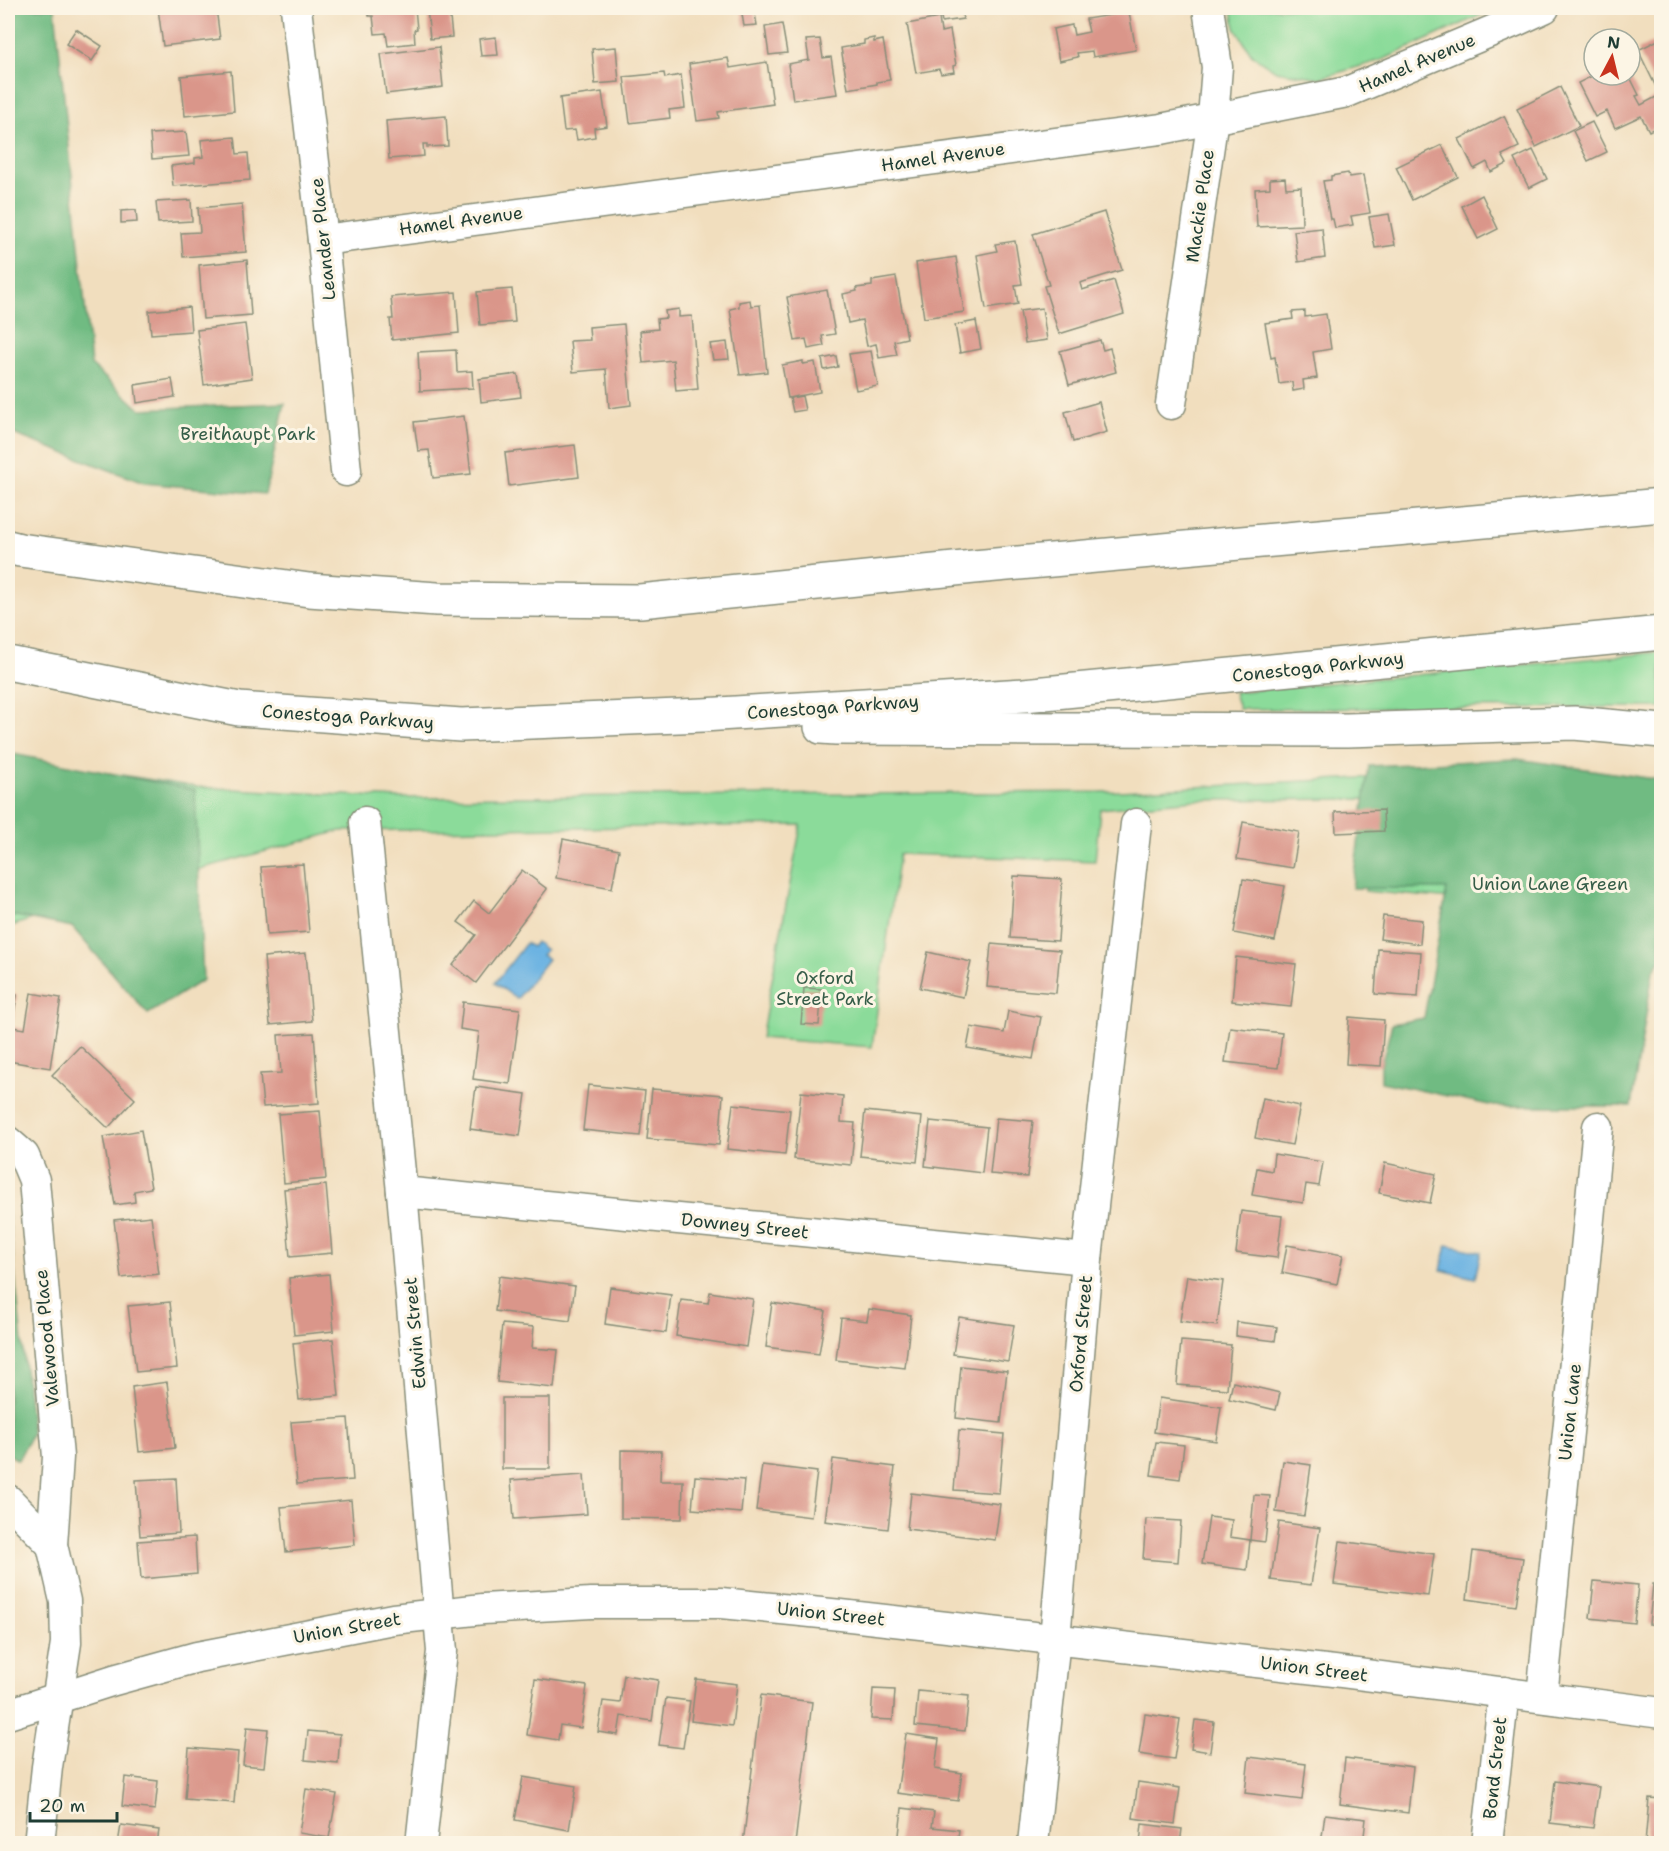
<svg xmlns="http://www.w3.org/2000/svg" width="1669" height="1851" font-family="'Shantell Sans',sans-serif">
	<rect width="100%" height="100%" fill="#fcf5e5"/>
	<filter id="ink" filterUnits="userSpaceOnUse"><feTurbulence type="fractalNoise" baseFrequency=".0167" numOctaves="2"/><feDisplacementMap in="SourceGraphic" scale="12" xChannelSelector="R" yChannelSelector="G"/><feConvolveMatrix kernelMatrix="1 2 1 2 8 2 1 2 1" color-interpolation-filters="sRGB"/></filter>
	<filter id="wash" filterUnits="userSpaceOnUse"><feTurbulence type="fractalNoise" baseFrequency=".008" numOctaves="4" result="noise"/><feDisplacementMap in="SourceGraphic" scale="24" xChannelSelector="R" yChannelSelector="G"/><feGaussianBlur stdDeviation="1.35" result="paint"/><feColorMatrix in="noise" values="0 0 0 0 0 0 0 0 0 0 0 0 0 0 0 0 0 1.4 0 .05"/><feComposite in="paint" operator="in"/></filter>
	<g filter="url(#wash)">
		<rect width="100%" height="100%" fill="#f1debe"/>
		<g fill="#8bdb9a" stroke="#558c67" stroke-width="1.5">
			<polygon points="1232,8 1497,8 1382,60 1320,78 1276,71 1252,55 1235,28"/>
			<polygon points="1661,652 1661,707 1239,709 1234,692"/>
			<polygon points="8,757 197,787 399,798 1101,792 1399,776 1662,813 1452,899 1365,891 1373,799 1195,800 1100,809 1095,861 899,854 872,1047 761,1038 801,825 340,831 126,889 8,927"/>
		</g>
		<g fill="#70bb82" stroke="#487c5b" stroke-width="1.5">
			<polygon points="8,8 55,8 91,365 140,409 285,403 265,494 144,483 8,432"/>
			<polygon points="8,753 195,790 203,980 148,1014 72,927 16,916 8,918"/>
			<polygon points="1517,759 1661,780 1661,959 1653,972 1631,1106 1494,1106 1381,1082 1381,1066 1392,1024 1424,1018 1447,889 1352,888 1369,766"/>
			<polygon points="8,1212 32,1433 18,1460 8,1454"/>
		</g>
		<g fill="#6ab2e2" stroke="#44788b" stroke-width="1.5">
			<polygon points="536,942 546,950 542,955 548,959 517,999 495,983 526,943 532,947"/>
			<polygon points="1447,1245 1481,1252 1475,1278 1441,1270"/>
		</g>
		<g id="blocks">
			<g fill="#da968a">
				<polygon points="158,8 216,8 220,39 163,46"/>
				<polygon points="368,8 415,8 417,29 414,30 415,43 388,46 386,33 375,34 373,16 369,16"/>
				<polygon points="427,8 449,8 452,37 430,39"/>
				<polygon points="741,8 754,8 757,25 744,26"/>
				<polygon points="939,8 961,8 963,19 942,22"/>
				<polygon points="1129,12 1136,50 1093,57 1092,51 1077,53 1078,57 1059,61 1053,29 1072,25 1074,35 1089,32 1086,19"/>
				<polygon points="939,18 941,32 950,30 956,65 953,66 954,72 941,74 939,69 916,73 907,24"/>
				<polygon points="782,24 787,53 769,55 765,27"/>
				<polygon points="76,29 102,46 92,61 66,44"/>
				<polygon points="496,37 498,55 481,56 479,39"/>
				<polygon points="874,38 874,42 883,40 890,80 877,82 877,84 848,89 841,48 864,44 864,40"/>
				<polygon points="1662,38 1662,86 1657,89 1638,50"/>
				<polygon points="820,39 823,58 831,57 837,94 793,100 788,64 809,60 806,40"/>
				<polygon points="439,47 443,87 386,94 381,54"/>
				<polygon points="616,47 619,82 595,84 592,49"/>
				<polygon points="728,58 730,68 767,62 773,104 718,112 719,118 697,121 689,64"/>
				<polygon points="231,71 234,111 185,116 181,76"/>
				<polygon points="664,73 665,78 681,75 685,108 669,110 670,118 630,123 624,77"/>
				<polygon points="1594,75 1629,75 1639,95 1636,96 1641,105 1656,97 1662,109 1662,125 1649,131 1641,116 1615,128 1607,111 1595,117 1578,83"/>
				<polygon points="1560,87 1579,126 1536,147 1517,109"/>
				<polygon points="602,92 607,126 594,128 595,137 577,140 575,130 564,131 560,98"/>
				<polygon points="446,116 448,146 427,147 427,144 423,144 424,156 389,159 386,121"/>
				<polygon points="1504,116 1519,147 1502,155 1507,164 1491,172 1487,162 1474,169 1459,139"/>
				<polygon points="1592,122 1607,152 1588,161 1573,131"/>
				<polygon points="186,132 189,156 152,159 150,134"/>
				<polygon points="235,137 237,154 248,153 250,180 173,186 171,166 195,163 195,158 203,157 201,140"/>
				<polygon points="1442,145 1458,177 1412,200 1396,167"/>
				<polygon points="1533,150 1547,179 1529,188 1514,159"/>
				<polygon points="1348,173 1349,177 1363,175 1370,213 1351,216 1353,225 1335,228 1333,219 1330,219 1323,181 1331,180 1331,176"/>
				<polygon points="1285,178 1286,188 1301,187 1302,225 1257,227 1255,189 1270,188 1270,179"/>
				<polygon points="1482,195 1498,229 1478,239 1462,206"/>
				<polygon points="191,200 192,221 158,223 156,202"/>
				<polygon points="242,204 246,252 183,257 181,233 200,232 198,208"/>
				<polygon points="136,210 137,222 121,223 121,211"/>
				<polygon points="1104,212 1122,270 1080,283 1082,290 1114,280 1124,314 1059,334 1044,286 1049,285 1033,234"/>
				<polygon points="1389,214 1395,245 1375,248 1369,217"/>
				<polygon points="1322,228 1325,258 1298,262 1294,231"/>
				<polygon points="1015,241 1022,284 1015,285 1018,304 986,309 977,255 997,251 995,244"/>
				<polygon points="956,257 964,312 924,318 916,263"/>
				<polygon points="247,260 251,315 203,319 199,265"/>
				<polygon points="896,277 907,338 894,341 897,355 879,358 876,344 867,346 862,320 848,323 843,294 857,291 856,288 872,286 872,281"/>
				<polygon points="512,289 515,322 480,325 477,292"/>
				<polygon points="827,290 835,334 822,336 824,346 808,349 806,339 795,341 787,297"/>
				<polygon points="456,292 459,333 392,340 390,319 393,319 391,297"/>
				<polygon points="750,300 751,306 760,305 767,372 740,375 730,309 739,307 739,302"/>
				<polygon points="189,307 191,331 151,334 149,311"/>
				<polygon points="1042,308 1047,340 1025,343 1020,311"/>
				<polygon points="679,309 679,317 692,316 698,389 676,391 673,360 643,363 640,331 658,329 657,319 666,318 665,311"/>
				<polygon points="1305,311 1305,317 1326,314 1331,349 1313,352 1317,378 1303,380 1304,389 1293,391 1292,382 1279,384 1275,357 1271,358 1265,323 1293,319 1292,312"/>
				<polygon points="976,321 981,349 960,353 955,325"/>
				<polygon points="245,324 252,378 204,385 197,330"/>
				<polygon points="624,324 631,405 609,408 606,369 573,372 570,341 590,340 589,327"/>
				<polygon points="1100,340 1103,350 1110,348 1116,372 1069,385 1060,351"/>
				<polygon points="727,342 729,359 713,360 710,344"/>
				<polygon points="456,350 457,372 472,371 473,388 420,391 418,352"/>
				<polygon points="871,351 878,386 856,390 849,354"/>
				<polygon points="836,356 838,367 824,370 822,359"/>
				<polygon points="803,361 803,364 815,362 820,392 788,398 782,365"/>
				<polygon points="518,374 521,397 481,402 479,379"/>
				<polygon points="172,379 175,397 137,403 135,385"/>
				<polygon points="802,396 805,410 793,412 790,398"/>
				<polygon points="1099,402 1107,432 1073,442 1065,412"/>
				<polygon points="464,416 471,474 433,478 429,450 418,451 414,422"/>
				<polygon points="575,445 579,477 509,486 505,453"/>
				<polygon points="1383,810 1384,831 1336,833 1335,812"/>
				<polygon points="1243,822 1299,832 1293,868 1237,859"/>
				<polygon points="563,839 619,850 612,888 556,878"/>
				<polygon points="303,864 309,932 267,935 261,867"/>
				<polygon points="522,870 547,889 476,983 453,965 476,935 458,922 474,901 489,913"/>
				<polygon points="1014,876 1062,879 1058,941 1010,938"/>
				<polygon points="1243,879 1285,886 1275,941 1234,933"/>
				<polygon points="1383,916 1422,920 1420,944 1380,939"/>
				<polygon points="991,944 1060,950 1056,993 987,987"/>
				<polygon points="1378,949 1421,952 1418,997 1375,994"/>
				<polygon points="928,952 971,962 963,997 920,988"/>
				<polygon points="306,953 312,1021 270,1025 264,957"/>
				<polygon points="1236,957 1296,964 1291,1007 1232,1001"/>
				<polygon points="804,988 822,989 819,1025 801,1024"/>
				<polygon points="8,993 17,995 12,1027 25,1029 31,993 61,998 50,1068 8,1061"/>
				<polygon points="463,1002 520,1009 510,1084 473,1079 479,1032 460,1029"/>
				<polygon points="1008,1011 1041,1017 1033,1059 967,1048 971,1027 1004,1033"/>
				<polygon points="1349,1017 1384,1020 1381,1066 1346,1064"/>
				<polygon points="1230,1027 1282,1033 1278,1068 1225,1062"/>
				<polygon points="314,1033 319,1103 263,1107 260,1074 281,1073 278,1035"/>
				<polygon points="80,1046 135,1099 108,1128 52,1075"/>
				<polygon points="588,1085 645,1091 640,1136 583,1130"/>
				<polygon points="476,1087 526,1094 520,1136 470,1129"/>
				<polygon points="652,1089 723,1095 719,1145 647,1139"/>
				<polygon points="801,1092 843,1096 841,1122 855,1123 851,1165 794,1159"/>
				<polygon points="1263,1098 1300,1106 1292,1145 1255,1138"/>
				<polygon points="733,1104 790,1110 785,1155 727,1149"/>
				<polygon points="320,1111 326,1179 284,1183 278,1114"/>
				<polygon points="865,1111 922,1117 917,1162 860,1156"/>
				<polygon points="996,1118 1033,1121 1027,1177 990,1174"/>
				<polygon points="930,1121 987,1127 982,1173 925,1166"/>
				<polygon points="141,1130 151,1188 134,1191 135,1202 115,1205 103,1137"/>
				<polygon points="1274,1154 1323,1162 1319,1186 1306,1184 1303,1203 1252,1195 1257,1168 1272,1171"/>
				<polygon points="1385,1163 1436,1174 1430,1203 1379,1193"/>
				<polygon points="326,1185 332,1253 290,1257 284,1189"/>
				<polygon points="1241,1211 1282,1216 1277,1258 1236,1253"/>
				<polygon points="151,1216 159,1274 121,1278 114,1220"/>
				<polygon points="1287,1245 1343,1255 1337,1284 1282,1273"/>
				<polygon points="329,1274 334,1331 294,1335 289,1278"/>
				<polygon points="499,1276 575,1286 570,1321 495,1311"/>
				<polygon points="1187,1276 1223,1281 1217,1326 1180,1321"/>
				<polygon points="610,1287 671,1295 666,1333 605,1324"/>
				<polygon points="710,1292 753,1299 746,1347 676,1336 681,1300 708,1303"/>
				<polygon points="170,1302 177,1368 136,1372 128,1306"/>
				<polygon points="772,1303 826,1311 819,1354 766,1347"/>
				<polygon points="869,1309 911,1315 905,1368 836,1360 841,1318 867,1321"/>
				<polygon points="959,1317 1014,1325 1008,1362 953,1354"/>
				<polygon points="1237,1322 1277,1327 1275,1341 1236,1336"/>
				<polygon points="502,1324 534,1327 532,1348 558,1350 554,1388 497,1382"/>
				<polygon points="333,1339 339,1396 299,1400 293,1343"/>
				<polygon points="1181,1341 1231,1345 1227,1389 1177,1385"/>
				<polygon points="961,1366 1007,1371 1001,1423 956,1418"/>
				<polygon points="167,1382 175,1448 139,1452 132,1387"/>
				<polygon points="1233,1382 1280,1393 1276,1410 1229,1399"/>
				<rect x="502" y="1398" width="48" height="71"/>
				<polygon points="1159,1398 1221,1407 1216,1441 1154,1432"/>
				<polygon points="348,1418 353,1480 297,1484 291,1422"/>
				<polygon points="959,1430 1004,1434 999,1493 954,1490"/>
				<polygon points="1156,1442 1184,1445 1180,1479 1151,1475"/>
				<polygon points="621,1450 661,1451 660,1481 683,1481 682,1519 621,1518"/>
				<polygon points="833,1459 895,1467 888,1529 825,1521"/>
				<polygon points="1283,1461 1311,1465 1304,1516 1276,1512"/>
				<polygon points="762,1465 817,1472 811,1517 756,1510"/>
				<polygon points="584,1475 587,1514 514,1519 511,1480"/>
				<polygon points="695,1476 744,1480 741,1513 692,1509"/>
				<polygon points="176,1478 179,1533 140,1536 136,1480"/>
				<polygon points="911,1493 1000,1504 995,1540 907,1529"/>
				<polygon points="1254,1495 1270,1496 1265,1542 1250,1540"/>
				<polygon points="351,1500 355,1545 286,1552 281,1507"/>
				<polygon points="1209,1517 1232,1520 1230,1537 1250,1540 1247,1570 1202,1564"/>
				<polygon points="1146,1519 1181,1521 1178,1562 1143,1559"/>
				<polygon points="1279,1522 1320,1528 1311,1585 1271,1580"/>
				<polygon points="195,1537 197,1574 141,1579 138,1541"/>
				<polygon points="1340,1541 1434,1554 1428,1596 1334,1584"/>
				<polygon points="1473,1551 1523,1558 1516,1606 1467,1599"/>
				<polygon points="1594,1581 1638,1585 1634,1623 1590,1618"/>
				<polygon points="1653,1584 1662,1585 1662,1625 1649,1624"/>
				<polygon points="624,1675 658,1680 652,1721 621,1716 618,1735 598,1732 603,1701 620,1703"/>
				<polygon points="535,1679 587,1686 581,1728 560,1725 558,1740 527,1735"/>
				<polygon points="696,1679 737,1684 732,1726 691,1721"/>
				<polygon points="873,1689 895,1690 893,1720 871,1719"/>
				<polygon points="918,1691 969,1696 965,1731 915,1726"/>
				<polygon points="761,1695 812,1702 795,1844 743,1844"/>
				<polygon points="666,1698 690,1701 683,1748 659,1745"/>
				<polygon points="1145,1714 1180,1719 1174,1759 1139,1754"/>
				<polygon points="1195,1720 1214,1722 1210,1752 1191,1749"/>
				<polygon points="247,1727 268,1729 264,1767 243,1765"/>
				<polygon points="308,1731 340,1734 338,1763 305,1760"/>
				<polygon points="906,1734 939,1739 935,1769 962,1773 958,1801 897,1793"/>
				<polygon points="189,1748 238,1752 234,1803 185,1799"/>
				<polygon points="1249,1757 1306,1764 1302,1800 1245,1793"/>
				<polygon points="1345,1758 1413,1767 1408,1813 1340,1804"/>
				<polygon points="125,1777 158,1781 155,1810 122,1806"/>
				<polygon points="523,1777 576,1786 569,1830 515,1820"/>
				<polygon points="1555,1781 1599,1787 1593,1828 1550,1823"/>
				<polygon points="1138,1782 1180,1788 1175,1824 1133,1818"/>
				<polygon points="306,1789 337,1794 329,1838 299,1833"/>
				<polygon points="1649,1798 1662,1799 1662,1844 1645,1844"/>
				<polygon points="902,1808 934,1812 932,1827 959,1830 957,1844 898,1844"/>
				<polygon points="1325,1814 1366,1819 1363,1844 1321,1844"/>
				<polygon points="1142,1824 1182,1829 1180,1844 1140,1844"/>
				<polygon points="121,1825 159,1830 157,1844 118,1844"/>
			</g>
		</g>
	</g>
	<g filter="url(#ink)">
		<use href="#blocks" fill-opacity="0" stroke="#888e79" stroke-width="1.5"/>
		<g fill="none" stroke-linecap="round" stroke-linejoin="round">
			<defs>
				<g id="street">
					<polyline points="296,8 323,240 346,471"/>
					<polyline points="323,240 1161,129 1347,92 1518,20 1544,8"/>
					<polyline points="1171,404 1213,118 1217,67 1208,8"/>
					<polyline points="365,822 402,1192 442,1651 421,1844"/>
					<polyline points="8,1142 24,1156 34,1180 58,1457 52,1545 65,1601 66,1643 47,1767 39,1844"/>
					<polyline points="402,1192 1087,1259"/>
					<polyline points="8,1500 52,1545"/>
					<polyline points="1542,1697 1598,1127"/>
					<polyline points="8,1714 114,1680 197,1657 393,1619 483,1609 591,1603 721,1603 841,1615 1334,1671 1662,1713"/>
					<polyline points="1033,1844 1055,1639 1087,1259 1136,824"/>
					<polyline points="1487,1844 1504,1692"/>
				</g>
				<g id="highway">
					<polyline points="8,547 20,550 309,590 437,599 640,601 974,567 1662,505"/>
					<polyline points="8,663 239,709 461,725 703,715 1024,695 1662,633"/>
					<polyline points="821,727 836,728 1347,730 1574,723 1662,731"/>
				</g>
			</defs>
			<use href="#street" stroke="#888e79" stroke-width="33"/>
			<use href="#highway" stroke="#888e79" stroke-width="36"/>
			<use href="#street" stroke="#fff" stroke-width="30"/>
			<use href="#highway" stroke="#fff" stroke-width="33"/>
		</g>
	</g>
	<g text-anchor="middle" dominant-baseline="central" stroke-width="6" stroke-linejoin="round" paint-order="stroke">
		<g font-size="18" fill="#1f3d34" stroke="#fcf5e5">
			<text transform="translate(1417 63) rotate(-23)">Hamel Avenue</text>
			<text transform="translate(943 157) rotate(-8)">Hamel Avenue</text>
			<text transform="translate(1200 206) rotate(-82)">Mackie Place</text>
			<text transform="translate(461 221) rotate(-8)">Hamel Avenue</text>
			<text transform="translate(323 239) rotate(-96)">Leander Place</text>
			<text transform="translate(1318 667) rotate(-6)">Conestoga Parkway</text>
			<text transform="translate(833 707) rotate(-4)">Conestoga Parkway</text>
			<text transform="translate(348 717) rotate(4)">Conestoga Parkway</text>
			<text transform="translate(745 1226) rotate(6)">Downey Street</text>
			<text transform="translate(415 1333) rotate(-95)">Edwin Street</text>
			<text transform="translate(1081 1334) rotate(-85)">Oxford Street</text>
			<text transform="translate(47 1338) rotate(-95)">Valewood Place</text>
			<text transform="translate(1570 1412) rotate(-84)">Union Lane</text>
			<text transform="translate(831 1614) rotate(6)">Union Street</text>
			<text transform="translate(347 1628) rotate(-10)">Union Street</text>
			<text transform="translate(1314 1669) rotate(7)">Union Street</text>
			<text transform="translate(1495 1768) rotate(-84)">Bond Street</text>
		</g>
		<g font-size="18" fill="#355d48" stroke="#fcf5e5">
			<text x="248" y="434">Breithaupt Park</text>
			<text x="1550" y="884">Union Lane Green</text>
			<text x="825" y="978">Oxford<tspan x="825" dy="21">Street Park</tspan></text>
		</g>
	</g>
	<rect width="1669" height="1851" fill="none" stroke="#fcf5e5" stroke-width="30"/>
	<g transform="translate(1612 57) rotate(7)"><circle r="28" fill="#fcf5e5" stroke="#a4ab9e" stroke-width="1.5"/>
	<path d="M0-4.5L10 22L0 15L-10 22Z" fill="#c8321e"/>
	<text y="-9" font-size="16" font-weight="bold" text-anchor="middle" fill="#1f3d34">N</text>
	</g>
	<path d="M30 1812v9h87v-9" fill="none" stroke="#1f3d34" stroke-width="3"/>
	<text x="39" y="1812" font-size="18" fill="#1f3d34" stroke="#fcf5e5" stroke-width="4.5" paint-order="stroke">20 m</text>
</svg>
